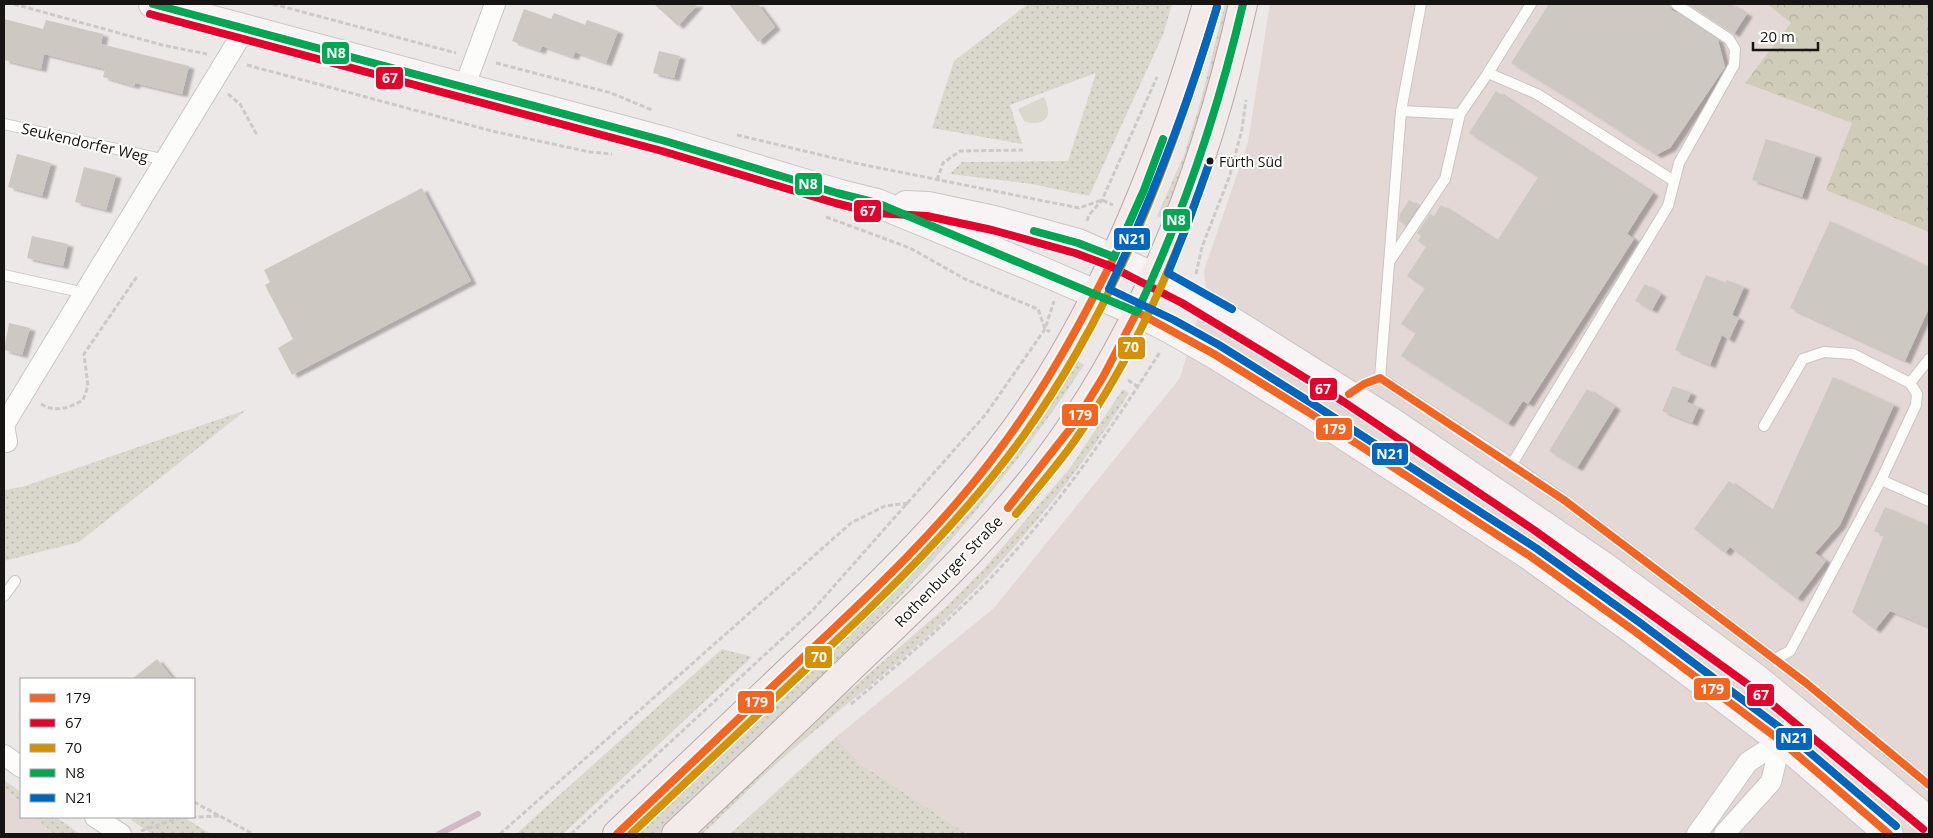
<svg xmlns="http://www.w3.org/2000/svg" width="1933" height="838" font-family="'Open Sans',sans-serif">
	<defs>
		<pattern id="grass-dots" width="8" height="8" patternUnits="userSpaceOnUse" patternTransform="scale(1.25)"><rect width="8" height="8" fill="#dad8cc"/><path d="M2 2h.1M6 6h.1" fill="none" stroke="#bab8ae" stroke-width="1.8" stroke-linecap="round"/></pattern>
		<pattern id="forest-crowns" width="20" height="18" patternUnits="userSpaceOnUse" patternTransform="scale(1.25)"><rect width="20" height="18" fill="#cfccb9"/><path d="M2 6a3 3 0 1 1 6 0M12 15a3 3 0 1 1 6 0" fill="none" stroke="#b1ae9e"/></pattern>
		<filter id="shadow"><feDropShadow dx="5.5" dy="3" stdDeviation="1" flood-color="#0004"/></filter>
	</defs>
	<rect width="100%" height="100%" fill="#ece8e7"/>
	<g fill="#e3d8d5">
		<polygon points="1270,4 1767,4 1792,23 1745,83 1853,123 1827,190 1929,232 1929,834 967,834 859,763 836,737 994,608 1180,378 1206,289 1204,271 1248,142"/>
		<polygon points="4,788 21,804 21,817 35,817 54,834 4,834"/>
	</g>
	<g fill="url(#grass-dots)">
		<polygon points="1028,4 1172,4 1163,35 1089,196 1032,184 950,174 962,162 1068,161 1096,73 1010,105 1022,144 932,128 954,61"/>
		<polygon points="1225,4 1233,4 1218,64 1167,220 1157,216 1184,155 1201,100"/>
		<path d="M1075 359 1084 365C969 543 812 689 659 834H634Z"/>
		<path d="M1123 389 1129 393C1075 479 1009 559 935 629 896 666 852 699 811 734 773 765 738 800 703 834H693L812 723 947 606 983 570 1070 468Z"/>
		<polygon points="246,410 79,542 4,561 4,490 22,487"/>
		<polygon points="722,649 752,657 563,834 516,834"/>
		<polygon points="836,737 859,763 967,834 730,834"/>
		<polygon points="4,780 21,792 21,804 4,788"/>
		<polygon points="35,817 56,817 80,834 54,834"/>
		<polygon points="134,817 183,817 211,834 152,834 131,820"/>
	</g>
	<polygon fill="url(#forest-crowns)" points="1767,4 1929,4 1929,232 1826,190 1852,123 1745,83 1791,23"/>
	<path fill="#dad8cc" d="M1044 97C1045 100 1048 105 1048 109 1050 124 1034 125 1024 121L1018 109Z"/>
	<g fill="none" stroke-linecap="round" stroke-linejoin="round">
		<polyline stroke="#d1b8c5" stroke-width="6" points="439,834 478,814"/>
	</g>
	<g fill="#cec8c2" filter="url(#shadow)">
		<polygon points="654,4 698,4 678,26"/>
		<polygon points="729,4 758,4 775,27 758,42"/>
		<polygon points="1549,4 1669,4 1672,10 1718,40 1725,67 1670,148 1656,155 1595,115 1511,63"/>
		<polygon points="1688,4 1730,4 1747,14 1734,34"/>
		<polygon points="524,9 551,19 554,13 585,25 587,20 618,31 606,63 575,52 573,57 542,46 540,51 512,41"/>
		<polygon points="4,19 43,29 46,20 103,34 101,44 189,66 182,94 135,83 134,86 103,77 105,69 44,54 41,69 4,60"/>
		<polygon points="659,51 680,56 674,78 653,73"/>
		<polygon points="1496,91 1653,193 1627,234 1634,239 1528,404 1523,401 1508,424 1401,356 1416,333 1401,324 1425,288 1407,276 1426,247 1418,241 1421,236 1417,233 1430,214 1434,216 1441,205 1497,241 1538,177 1469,133"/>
		<polygon points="1766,139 1816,155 1802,197 1752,180"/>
		<polygon points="17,154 51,163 42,196 8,187"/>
		<polygon points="84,167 116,175 106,210 75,202"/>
		<polygon points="422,188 471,281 292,375 278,348 293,339 265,285 270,282 264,270"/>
		<polygon points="1409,200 1419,206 1406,225 1399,221 1400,214"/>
		<polygon points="1830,221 1929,267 1929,308 1905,361 1790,308"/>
		<polygon points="32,236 68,244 63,266 27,258"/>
		<polygon points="1706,275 1725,283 1727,280 1744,287 1732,315 1739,318 1729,340 1722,335 1710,365 1675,350"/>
		<polygon points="1645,284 1661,294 1652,310 1635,301"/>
		<polygon points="9,323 30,328 22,355 4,350"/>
		<polygon points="1833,377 1894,405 1840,525 1815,553 1826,561 1797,599 1730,547 1725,553 1694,529 1729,481 1772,511"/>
		<polygon points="1673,386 1691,393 1687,402 1699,407 1692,423 1662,411"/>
		<polygon points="1587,389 1615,407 1577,468 1549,451"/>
		<polygon points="1885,507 1929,526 1929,627 1890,611 1875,630 1852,612 1884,535 1874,531"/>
		<polygon points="157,659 173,679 132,679"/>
	</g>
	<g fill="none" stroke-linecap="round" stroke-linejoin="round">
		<defs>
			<g id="lane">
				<polyline points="1488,73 1537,94 1674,181"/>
				<polyline points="1401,111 1460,114 1488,73 1531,4"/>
				<polyline points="4,124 166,160"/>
				<polyline points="1389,262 1445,179 1460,114"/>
				<polyline points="4,275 85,293"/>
				<polyline points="1380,378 1401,111 1421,4"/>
				<polyline points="1910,383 1929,359"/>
				<polyline points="1351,392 1364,384 1380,378 1512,464 1564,500 1806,683 1929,785"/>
				<polyline points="1764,426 1803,359 1824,352 1853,354 1910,383 1917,394 1916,405 1881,480"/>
				<polyline points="1512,464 1668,206 1679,163 1734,65 1735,49 1729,39 1676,4"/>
				<polyline points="4,596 15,581"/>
				<polyline points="1775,659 1790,651 1881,480 1929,501"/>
			</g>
			<g id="street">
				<polyline points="464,88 495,4"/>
				<polyline points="7,442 4,425 245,29"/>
				<polyline points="4,755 21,767"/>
				<polyline points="95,817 121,834"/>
				<polyline points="1697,834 1748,762 1781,741 1802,716"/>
				<polyline points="1724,834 1771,782 1781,741"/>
			</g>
			<g id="secondary">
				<polyline points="153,4 665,141 837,193 877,203 1035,268 1137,312 1170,329 1214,354 1308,412 1530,556 1633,630 1781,741 1889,834"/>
				<polyline points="906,205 928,206 994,220 1078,243 1155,277 1214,310 1389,420 1605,567 1756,678 1929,821"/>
			</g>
			<g id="primary">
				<path d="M617 834C675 779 733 724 791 669 871 594 950 518 1015 430 1104 307 1166 149 1207 4"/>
				<path d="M676 834C739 775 801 716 863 656 936 587 1008 518 1065 436 1155 307 1209 156 1243 4"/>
			</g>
		</defs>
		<use href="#lane" stroke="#c9c6c5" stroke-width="12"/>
		<use href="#street" stroke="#c9c6c5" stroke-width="22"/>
		<use href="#secondary" stroke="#c9c6c5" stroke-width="30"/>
		<use href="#primary" stroke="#baa8aa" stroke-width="30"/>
		<g stroke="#cbc9c9" stroke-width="3" stroke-dasharray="5 2.5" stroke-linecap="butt">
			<polyline points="14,4 162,45 207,54"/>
			<polyline points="273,4 456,53"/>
			<polyline points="496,63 611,93 652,110"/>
			<polyline points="247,65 492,131 590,152 612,154"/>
			<polyline points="228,94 240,104 257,135"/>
			<polyline points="737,135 855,163 1079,208 1102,200 1113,205"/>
			<polyline points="937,180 943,163 960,151 1023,150"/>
			<polyline points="826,217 910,248 965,279 1038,309 1045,329 1050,332"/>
			<polyline points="1087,221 1089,215 1102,200 1157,77"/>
			<polyline points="1196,274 1202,247 1230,175 1242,129 1246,100"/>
			<polyline points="1128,380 1138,387"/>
			<path d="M41 404C56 413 69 408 83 400L88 386 84 354 138 275"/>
			<path d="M851 704C897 666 942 627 984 585 1052 515 1108 434 1160 352"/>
			<polyline points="194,802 253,834"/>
			<polyline points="141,831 178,818 219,816"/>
			<polyline points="500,834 851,523 885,506 909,503"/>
			<polyline points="571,834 812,611 986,414 1045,329 1054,301"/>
		</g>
		<use href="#lane" stroke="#fcfcfb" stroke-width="10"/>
		<use href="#street" stroke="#fcfcfb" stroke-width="20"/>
		<use href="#secondary" stroke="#f8f3f4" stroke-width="28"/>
		<use href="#primary" stroke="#f3eaea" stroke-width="28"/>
		<defs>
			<g id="bus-1">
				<polyline points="1137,312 1214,354 1308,412 1530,556 1633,630 1781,741 1889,834"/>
				<polyline points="1349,394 1364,384 1380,378 1564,500 1806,683 1929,785"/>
				<polyline points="1008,508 1074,424 1103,377 1137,312"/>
				<path d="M617 834C682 772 748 710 813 648 876 589 940 528 993 458 1041 396 1079 327 1114 257"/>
			</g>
			<polyline id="bus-2" points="150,14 662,151 835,203 875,213 927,216 992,230 1075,253 1110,266 1182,303 1263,352 1344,402 1534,530 1750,686 1923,829"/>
			<g id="bus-3">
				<path d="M1016 514C1035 491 1055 468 1073 443 1134 357 1176 260 1210 161"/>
				<path d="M631 834C690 778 749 722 808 667 885 595 962 521 1024 435 1116 306 1172 157 1217 7"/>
			</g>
			<g id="bus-4">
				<path d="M153 4 665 141 837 193 877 203 1137 312C1184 213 1218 111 1243 4"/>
				<polyline points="1034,231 1078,243 1114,257 1144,190 1163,139"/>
			</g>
			<g id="bus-5">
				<path d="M1217 7C1188 104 1153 198 1109 289L1174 320 1219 345 1313 404 1536 548 1639 622 1787 733 1896 826"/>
				<polyline points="1210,161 1188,223 1168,273 1232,309"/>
			</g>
		</defs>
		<use href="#bus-1" stroke="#fff" stroke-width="11"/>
		<use href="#bus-2" stroke="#fff" stroke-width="11"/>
		<use href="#bus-3" stroke="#fff" stroke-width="11"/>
		<use href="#bus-4" stroke="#fff" stroke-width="11"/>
		<use href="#bus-5" stroke="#fff" stroke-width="11"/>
		<use href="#bus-1" stroke="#f26522" stroke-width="8"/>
		<use href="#bus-2" stroke="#e4002b" stroke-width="8"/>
		<use href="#bus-3" stroke="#d59003" stroke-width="8"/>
		<use href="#bus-4" stroke="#00a651" stroke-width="8"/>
		<use href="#bus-5" stroke="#0065bd" stroke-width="8"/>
	</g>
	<circle fill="#171513" stroke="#fff" stroke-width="2" cx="1210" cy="161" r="4.5"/>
	<g text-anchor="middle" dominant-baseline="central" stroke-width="4" stroke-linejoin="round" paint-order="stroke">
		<g font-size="14" fill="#171513" stroke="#fff" text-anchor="start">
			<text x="1219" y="161">Fürth Süd</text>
		</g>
		<g font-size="15" fill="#171513" stroke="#fff">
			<text transform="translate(85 142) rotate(13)">Seukendorfer Weg</text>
			<text transform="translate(948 571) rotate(-46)">Rothenburger Straße</text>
		</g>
	</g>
	<g stroke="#fff" stroke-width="2">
		<rect x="321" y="41" width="29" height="24" rx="5" fill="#00a651"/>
		<rect x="375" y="66" width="29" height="24" rx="5" fill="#e4002b"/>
		<rect x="794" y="172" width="29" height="24" rx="5" fill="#00a651"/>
		<rect x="853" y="199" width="29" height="24" rx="5" fill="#e4002b"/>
		<rect x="1162" y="208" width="29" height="24" rx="5" fill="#00a651"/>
		<rect x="1113" y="227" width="38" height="24" rx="5" fill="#0065bd"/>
		<rect x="1117" y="336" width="29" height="24" rx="5" fill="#d59003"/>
		<rect x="1309" y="377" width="29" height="24" rx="5" fill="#e4002b"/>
		<rect x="1061" y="403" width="38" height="24" rx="5" fill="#f26522"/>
		<rect x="1315" y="417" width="38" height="24" rx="5" fill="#f26522"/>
		<rect x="1371" y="442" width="38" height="24" rx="5" fill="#0065bd"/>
		<rect x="804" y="645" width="29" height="24" rx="5" fill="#d59003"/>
		<rect x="1693" y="677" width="38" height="24" rx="5" fill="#f26522"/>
		<rect x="1746" y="683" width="29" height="24" rx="5" fill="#e4002b"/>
		<rect x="737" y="690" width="38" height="24" rx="5" fill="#f26522"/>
		<rect x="1775" y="727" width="38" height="24" rx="5" fill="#0065bd"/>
	</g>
	<g font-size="14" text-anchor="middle" font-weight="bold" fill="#fff">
		<text x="336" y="58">N8</text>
		<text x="390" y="83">67</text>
		<text x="808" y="189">N8</text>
		<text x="868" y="216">67</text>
		<text x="1176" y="225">N8</text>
		<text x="1132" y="244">N21</text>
		<text x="1131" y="352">70</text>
		<text x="1323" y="394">67</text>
		<text x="1080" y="420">179</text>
		<text x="1334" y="434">179</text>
		<text x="1390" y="459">N21</text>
		<text x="819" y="662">70</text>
		<text x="1712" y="694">179</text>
		<text x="1761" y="700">67</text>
		<text x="756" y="707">179</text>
		<text x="1794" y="743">N21</text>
	</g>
	<rect width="1933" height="838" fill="none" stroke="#171513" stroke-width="10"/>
	<rect x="20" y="678" width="175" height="140" fill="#ffffff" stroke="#a2a1a1"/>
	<rect x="30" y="694" width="25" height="8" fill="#f26522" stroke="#a2a1a1"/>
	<text x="65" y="703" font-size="15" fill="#171513">179</text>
	<rect x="30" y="719" width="25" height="8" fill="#e4002b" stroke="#a2a1a1"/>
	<text x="65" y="728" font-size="15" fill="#171513">67</text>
	<rect x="30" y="744" width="25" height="8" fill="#d59003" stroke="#a2a1a1"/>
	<text x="65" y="753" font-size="15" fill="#171513">70</text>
	<rect x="30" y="769" width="25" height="8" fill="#00a651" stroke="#a2a1a1"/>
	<text x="65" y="778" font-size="15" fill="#171513">N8</text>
	<rect x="30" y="794" width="25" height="8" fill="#0065bd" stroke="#a2a1a1"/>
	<text x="65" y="803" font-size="15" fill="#171513">N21</text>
	<path d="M1753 42v8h65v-8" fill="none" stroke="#171513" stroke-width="2.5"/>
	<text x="1760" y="42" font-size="15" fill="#171513" stroke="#ffffff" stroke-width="4" paint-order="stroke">20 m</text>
</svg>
